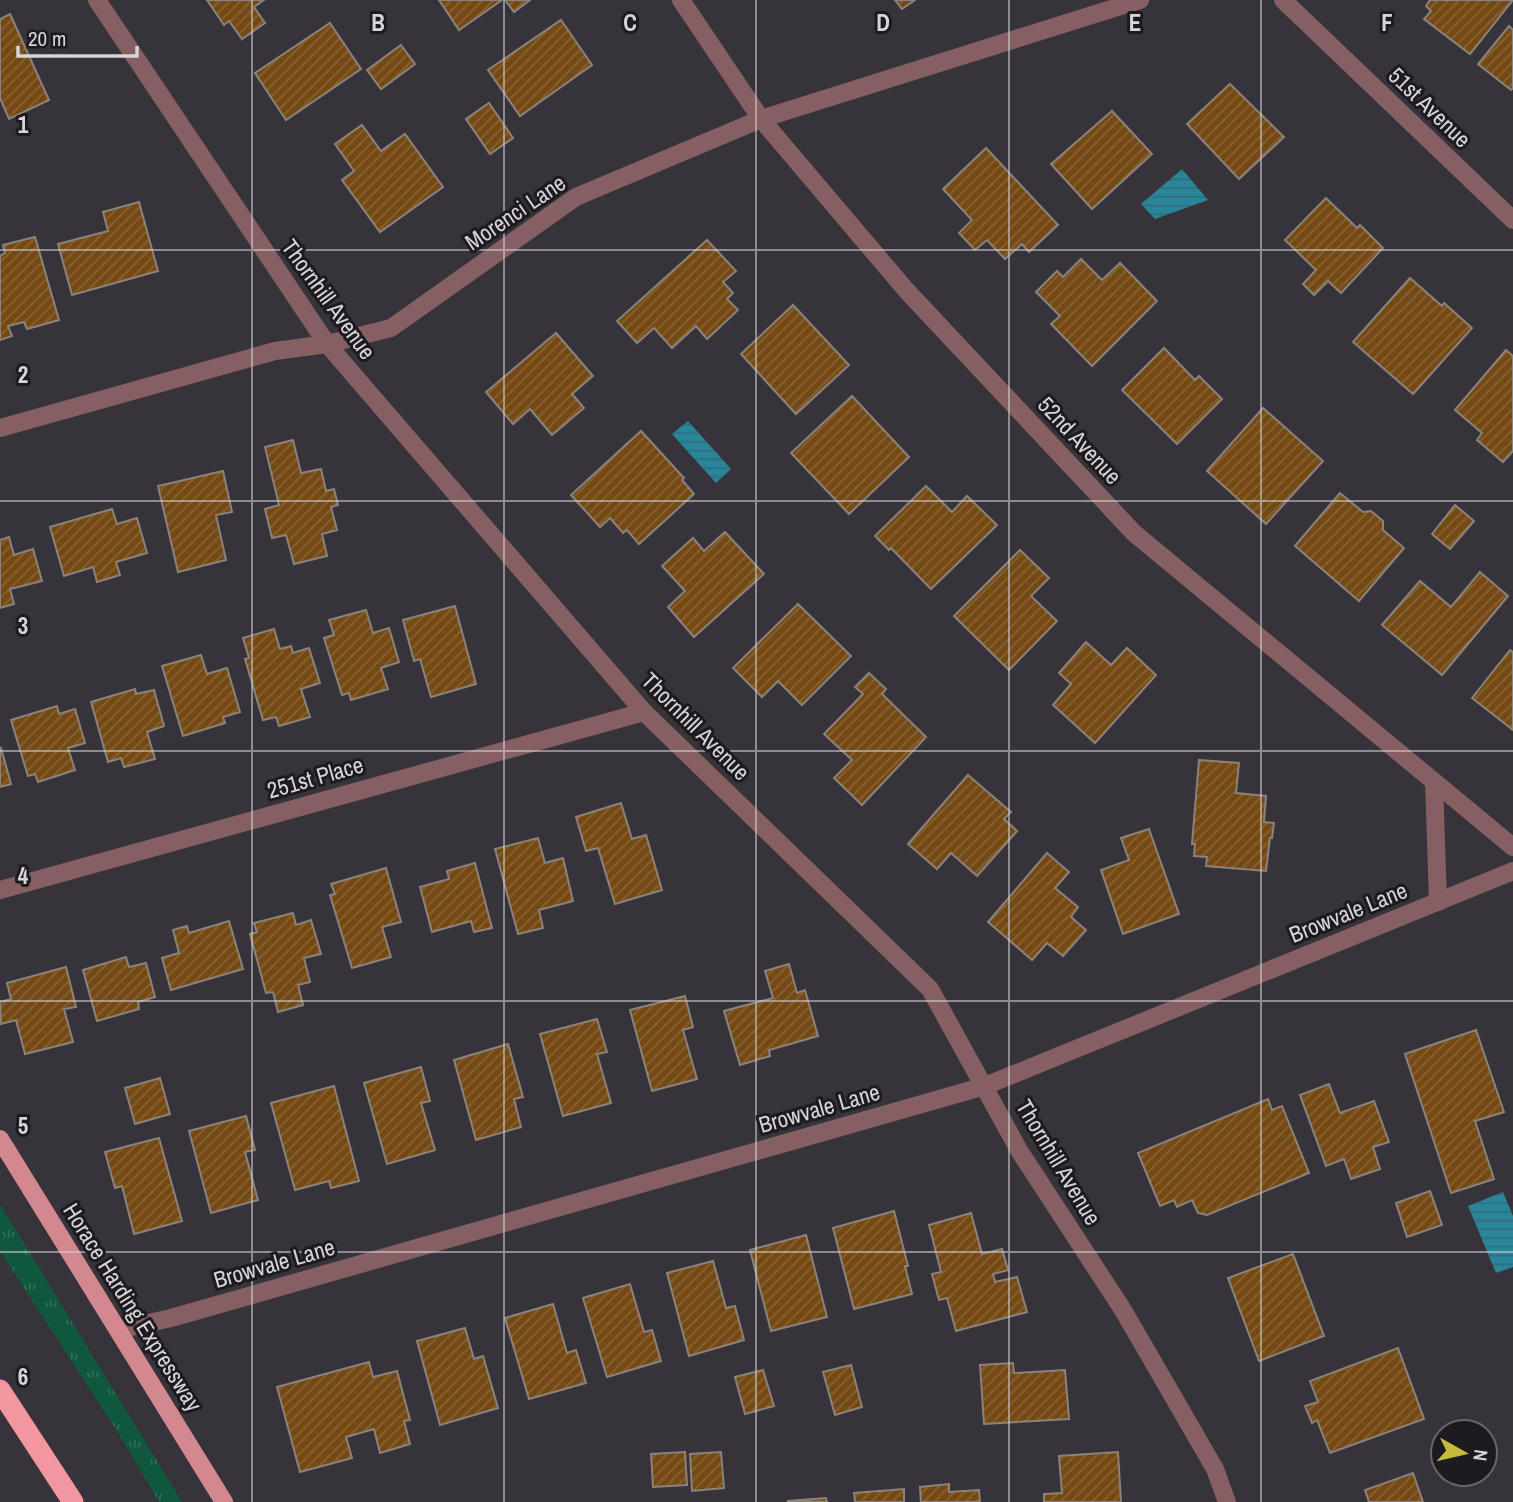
<svg xmlns="http://www.w3.org/2000/svg" width="1513" height="1502" font-family="'Archivo Narrow',sans-serif">
	<defs>
		<pattern id="grass-tufts" width="24" height="20" patternUnits="userSpaceOnUse" patternTransform="scale(1.75)"><rect width="24" height="20" fill="#0f573d"/><path d="M3 7l-1-3M5 7V3M7 7l1-3M15 17l-1-3M17 17v-4M19 17l1-3" fill="none" stroke="#316e58"/></pattern>
		<pattern id="water-rules" width="6" height="5" patternUnits="userSpaceOnUse" patternTransform="scale(1.75)"><rect width="6" height="5" fill="#29859a"/><path d="M0 2.5h6" fill="none" stroke="#316d7b"/></pattern>
		<pattern id="building-hatch" width="6" height="6" patternUnits="userSpaceOnUse" patternTransform="scale(1.75)"><rect width="6" height="6" fill="#754913"/><path d="M-1 1l2-2M0 6l6-6M5 7l2-2" fill="none" stroke="#886235"/></pattern>
	</defs>
	<rect width="100%" height="100%" fill="#36333b"/>
	<polygon fill="url(#grass-tufts)" points="0,1204 182,1502 159,1502 117,1431 0,1251"/>
	<g fill="url(#water-rules)">
		<polygon points="1182,169 1208,200 1155,219 1141,204"/>
		<polygon points="688,421 731,469 716,483 672,434"/>
		<polygon points="1503,1192 1513,1216 1513,1267 1496,1273 1468,1206"/>
	</g>
	<g fill="url(#building-hatch)" stroke="#8b837b" stroke-width="2">
		<polygon points="207,0 264,0 254,7 265,23 242,39 229,21 224,25"/>
		<polygon points="439,0 502,0 459,30"/>
		<polygon points="505,0 530,0 514,12"/>
		<polygon points="895,0 915,0 902,9"/>
		<polygon points="1430,0 1513,0 1470,54 1424,19 1431,11 1426,6"/>
		<polygon points="10,14 49,100 9,119 0,98 0,19"/>
		<polygon points="561,20 592,65 520,116 488,70"/>
		<polygon points="330,23 361,69 286,120 255,73"/>
		<polygon points="1509,26 1513,30 1513,88 1511,90 1478,64"/>
		<polygon points="401,45 415,64 381,89 367,70"/>
		<polygon points="1230,84 1284,137 1239,179 1187,124"/>
		<polygon points="489,103 513,138 490,154 466,119"/>
		<polygon points="1112,111 1152,154 1092,209 1051,164"/>
		<polygon points="362,125 381,151 405,134 443,187 380,232 342,180 354,171 335,144"/>
		<polygon points="986,148 1058,225 1029,252 1022,244 1005,259 987,240 975,250 959,233 972,220 943,189"/>
		<polygon points="1326,198 1357,228 1360,225 1383,248 1341,293 1328,281 1314,295 1303,284 1316,270 1285,240"/>
		<polygon points="139,202 158,271 72,295 58,244 108,231 103,212"/>
		<polygon points="35,237 59,320 27,329 24,322 8,326 12,336 0,340 0,256 5,253 3,245"/>
		<polygon points="707,240 736,271 723,282 733,293 727,299 738,310 707,339 696,326 672,348 654,328 637,343 617,321"/>
		<polygon points="1081,259 1102,280 1120,263 1157,301 1092,366 1051,324 1060,316 1036,292 1057,271 1063,277"/>
		<polygon points="1410,278 1442,306 1444,303 1472,328 1413,394 1353,342"/>
		<polygon points="793,305 849,365 796,414 741,354"/>
		<polygon points="556,333 593,376 572,394 584,408 552,435 530,409 513,424 486,392"/>
		<polygon points="1164,348 1195,380 1199,376 1222,399 1177,444 1122,390"/>
		<polygon points="1506,350 1513,356 1513,451 1503,462 1477,440 1482,433 1455,410"/>
		<polygon points="852,396 909,457 849,514 791,453"/>
		<polygon points="1263,408 1323,461 1266,524 1207,471"/>
		<polygon points="641,431 684,478 682,480 694,494 639,544 627,530 623,533 610,518 600,527 571,495"/>
		<polygon points="293,440 301,473 321,469 326,491 334,489 338,505 331,507 337,530 322,534 327,556 294,564 286,535 272,538 265,509 279,505 265,447"/>
		<polygon points="223,471 232,512 216,515 226,560 178,572 158,486"/>
		<polygon points="926,486 952,512 967,496 997,525 931,589 891,548 889,550 875,536"/>
		<polygon points="1340,493 1363,512 1371,511 1383,521 1383,530 1404,548 1359,601 1295,546"/>
		<polygon points="1455,505 1474,521 1450,549 1432,534"/>
		<polygon points="112,509 117,524 137,518 147,553 116,562 120,575 97,582 93,567 64,576 50,527"/>
		<polygon points="725,532 764,574 694,637 668,607 685,591 662,566 693,538 704,551"/>
		<polygon points="9,537 14,555 33,549 42,581 10,589 14,604 0,608 0,540"/>
		<polygon points="1020,550 1049,578 1031,596 1057,621 1009,670 954,616"/>
		<polygon points="1480,572 1508,596 1442,675 1382,625 1420,581 1451,607"/>
		<polygon points="798,604 851,656 802,705 778,681 762,697 733,668"/>
		<polygon points="455,606 476,684 431,697 420,659 414,661 403,620"/>
		<polygon points="366,610 373,633 389,628 399,662 381,668 388,689 351,700 349,693 342,695 324,638 334,635 329,620"/>
		<polygon points="274,629 280,649 291,646 293,653 309,648 320,683 301,689 310,717 279,726 276,717 263,720 245,659 249,658 243,638"/>
		<polygon points="1086,642 1111,665 1127,648 1156,675 1095,743 1053,705 1071,684 1059,673"/>
		<polygon points="1510,650 1513,652 1513,730 1472,698"/>
		<polygon points="201,655 207,674 227,668 240,712 223,717 225,723 183,736 162,666"/>
		<polygon points="869,673 886,689 882,694 926,737 862,805 834,778 852,760 824,734 863,694 855,687"/>
		<polygon points="135,689 136,694 154,690 164,726 147,732 155,759 124,767 121,758 108,762 91,702"/>
		<polygon points="57,706 59,714 75,709 85,743 68,748 75,770 38,782 35,774 28,776 11,720"/>
		<polygon points="1,748 11,784 0,787 0,749"/>
		<polygon points="1199,760 1239,763 1236,793 1266,796 1264,822 1274,823 1272,838 1270,838 1266,871 1206,866 1207,857 1194,856 1195,844 1192,844"/>
		<polygon points="968,775 1011,812 1004,819 1017,831 977,876 951,853 937,869 908,844"/>
		<polygon points="621,803 632,839 646,835 662,890 615,904 598,848 586,851 576,817"/>
		<polygon points="1149,829 1179,914 1123,934 1101,870 1129,860 1121,838"/>
		<polygon points="538,838 545,863 563,858 573,901 539,910 543,928 518,934 495,849"/>
		<polygon points="1047,853 1069,872 1055,888 1078,907 1071,917 1086,930 1063,956 1047,943 1032,960 988,922"/>
		<polygon points="475,863 492,928 474,932 471,921 432,932 420,887 449,879 447,871"/>
		<polygon points="386,868 401,922 382,927 391,957 352,968 330,895 335,894 331,884"/>
		<polygon points="293,913 296,925 311,920 321,954 304,958 310,982 298,985 303,1005 278,1012 273,992 266,993 250,934 257,932 254,923"/>
		<polygon points="229,921 243,969 171,990 162,958 179,953 173,930 187,926 189,933"/>
		<polygon points="126,957 129,967 146,963 155,997 138,1002 139,1009 97,1021 83,970"/>
		<polygon points="789,964 797,993 805,990 818,1036 769,1050 770,1056 740,1065 724,1011 773,998 765,971"/>
		<polygon points="66,967 76,1007 64,1009 73,1042 25,1054 16,1020 1,1024 0,1002 11,999 7,983"/>
		<polygon points="685,996 693,1027 683,1030 697,1079 652,1091 630,1010"/>
		<polygon points="597,1019 607,1052 597,1054 611,1103 563,1116 540,1034"/>
		<polygon points="1476,1030 1504,1112 1475,1121 1494,1179 1451,1193 1405,1054"/>
		<polygon points="508,1044 523,1097 514,1099 521,1127 476,1140 454,1060"/>
		<polygon points="421,1067 430,1101 421,1103 435,1150 387,1164 364,1083"/>
		<polygon points="160,1078 170,1114 135,1124 125,1088"/>
		<polygon points="1329,1084 1340,1113 1374,1101 1389,1142 1373,1147 1380,1169 1351,1179 1344,1159 1326,1166 1300,1095"/>
		<polygon points="334,1086 359,1181 331,1188 329,1181 295,1190 271,1103"/>
		<polygon points="1268,1099 1272,1110 1282,1106 1309,1173 1207,1215 1198,1213 1192,1200 1177,1207 1174,1200 1160,1206 1138,1153"/>
		<polygon points="246,1116 255,1150 245,1152 258,1200 211,1213 189,1131"/>
		<polygon points="159,1138 182,1221 134,1234 122,1186 115,1188 105,1152"/>
		<polygon points="1430,1191 1442,1225 1407,1237 1396,1203"/>
		<polygon points="894,1211 908,1266 905,1266 912,1294 854,1309 833,1228"/>
		<polygon points="971,1213 982,1254 1002,1249 1008,1270 993,1274 995,1282 1017,1277 1027,1312 956,1331 947,1298 939,1300 932,1274 941,1272 929,1225"/>
		<polygon points="806,1235 827,1317 771,1331 750,1250"/>
		<polygon points="1293,1254 1324,1336 1259,1361 1228,1278"/>
		<polygon points="713,1261 726,1308 735,1306 744,1340 689,1356 667,1273"/>
		<polygon points="630,1284 644,1332 652,1330 661,1361 607,1377 583,1298"/>
		<polygon points="553,1304 567,1353 576,1350 586,1383 529,1399 505,1318"/>
		<polygon points="465,1328 474,1359 483,1356 498,1408 440,1425 417,1341"/>
		<polygon points="1398,1348 1424,1419 1330,1453 1317,1420 1312,1423 1305,1406 1318,1402 1310,1381"/>
		<polygon points="369,1362 373,1377 397,1371 410,1420 404,1421 410,1444 380,1453 374,1429 346,1437 352,1458 300,1472 277,1387"/>
		<polygon points="1013,1363 1014,1373 1065,1370 1069,1419 984,1424 980,1365"/>
		<polygon points="851,1365 862,1407 835,1415 823,1372"/>
		<polygon points="763,1370 774,1406 745,1414 735,1377"/>
		<polygon points="685,1452 687,1485 653,1487 651,1454"/>
		<polygon points="721,1452 724,1488 692,1491 690,1454"/>
		<polygon points="1118,1452 1121,1502 1044,1502 1044,1494 1062,1493 1059,1456"/>
		<polygon points="1413,1473 1423,1502 1369,1502 1365,1490"/>
		<polygon points="949,1484 949,1492 979,1490 980,1502 921,1502 920,1487"/>
		<polygon points="904,1489 904,1502 855,1502 854,1493"/>
		<polygon points="826,1498 827,1502 787,1501"/>
	</g>
	<g fill="none" stroke-linecap="round" stroke-linejoin="round">
		<g stroke="#855f62" stroke-width="18">
			<polyline points="97,0 327,344 644,712 930,989 1020,1152 1123,1310 1215,1469 1227,1502"/>
			<polyline points="681,0 761,119 906,290 1134,533 1513,847"/>
			<polyline points="1283,0 1513,220"/>
			<polyline points="0,428 275,351 327,344 391,328 576,197 761,119 1140,0"/>
			<polyline points="1434,782 1438,902"/>
			<polyline points="0,890 644,712"/>
			<polyline points="118,1330 171,1318 985,1086 1513,871"/>
		</g>
		<polyline stroke="#d3878e" stroke-width="18" points="0,1139 224,1502"/>
		<polyline stroke="#f2969f" stroke-width="21" points="0,1390 73,1502"/>
	</g>
	<path fill="none" stroke="#d7d5da" stroke-width="2" stroke-opacity="0.55" d="M252 0V1502M504 0V1502M756 0V1502M1009 0V1502M1261 0V1502M0 250H1513M0 501H1513M0 751H1513M0 1001H1513M0 1252H1513"/>
	<g text-anchor="middle" dominant-baseline="central" stroke-width="6" stroke-linejoin="round" paint-order="stroke">
		<g font-size="23" fill="#d7d5da" stroke="#1d1b1f">
			<text transform="translate(1430 107) rotate(44)">51st Avenue</text>
			<text transform="translate(515 212) rotate(-34)">Morenci Lane</text>
			<text transform="translate(329 299) rotate(54)">Thornhill Avenue</text>
			<text transform="translate(1080 440) rotate(47)">52nd Avenue</text>
			<text transform="translate(696 726) rotate(45)">Thornhill Avenue</text>
			<text transform="translate(315 777) rotate(-16)">251st Place</text>
			<text transform="translate(1348 912) rotate(-22)">Browvale Lane</text>
			<text transform="translate(819 1108) rotate(-16)">Browvale Lane</text>
			<text transform="translate(1059 1162) rotate(59)">Thornhill Avenue</text>
			<text transform="translate(274 1263) rotate(-16)">Browvale Lane</text>
			<text transform="translate(133 1307) rotate(58)">Horace Harding Expressway</text>
		</g>
	</g>
	<g font-size="23" text-anchor="middle" font-weight="bold" fill="#d7d5da" stroke="#1d1b1f" stroke-width="6" stroke-linejoin="round" paint-order="stroke">
		<text x="378" y="31">B</text>
		<text x="630" y="31">C</text>
		<text x="883" y="31">D</text>
		<text x="1135" y="31">E</text>
		<text x="1387" y="31">F</text>
		<text x="23" y="133">1</text>
		<text x="23" y="383">2</text>
		<text x="23" y="634">3</text>
		<text x="23" y="884">4</text>
		<text x="23" y="1134">5</text>
		<text x="23" y="1385">6</text>
	</g>
	<g transform="translate(1464 1453) rotate(98)"><circle r="33" fill="#1d1b1f" stroke="#67656a" stroke-width="2"/>
	<path d="M0-5L12 26L0 18L-12 26Z" fill="#c5bc3d"/>
	<text y="-10" font-size="19" font-weight="bold" text-anchor="middle" fill="#d7d5da">N</text>
	</g>
	<path d="M18 46v10h119v-10" fill="none" stroke="#d7d5da" stroke-width="3.5"/>
	<text x="28" y="46" font-size="21" fill="#d7d5da" stroke="#1d1b1f" stroke-width="5" paint-order="stroke">20 m</text>
</svg>
